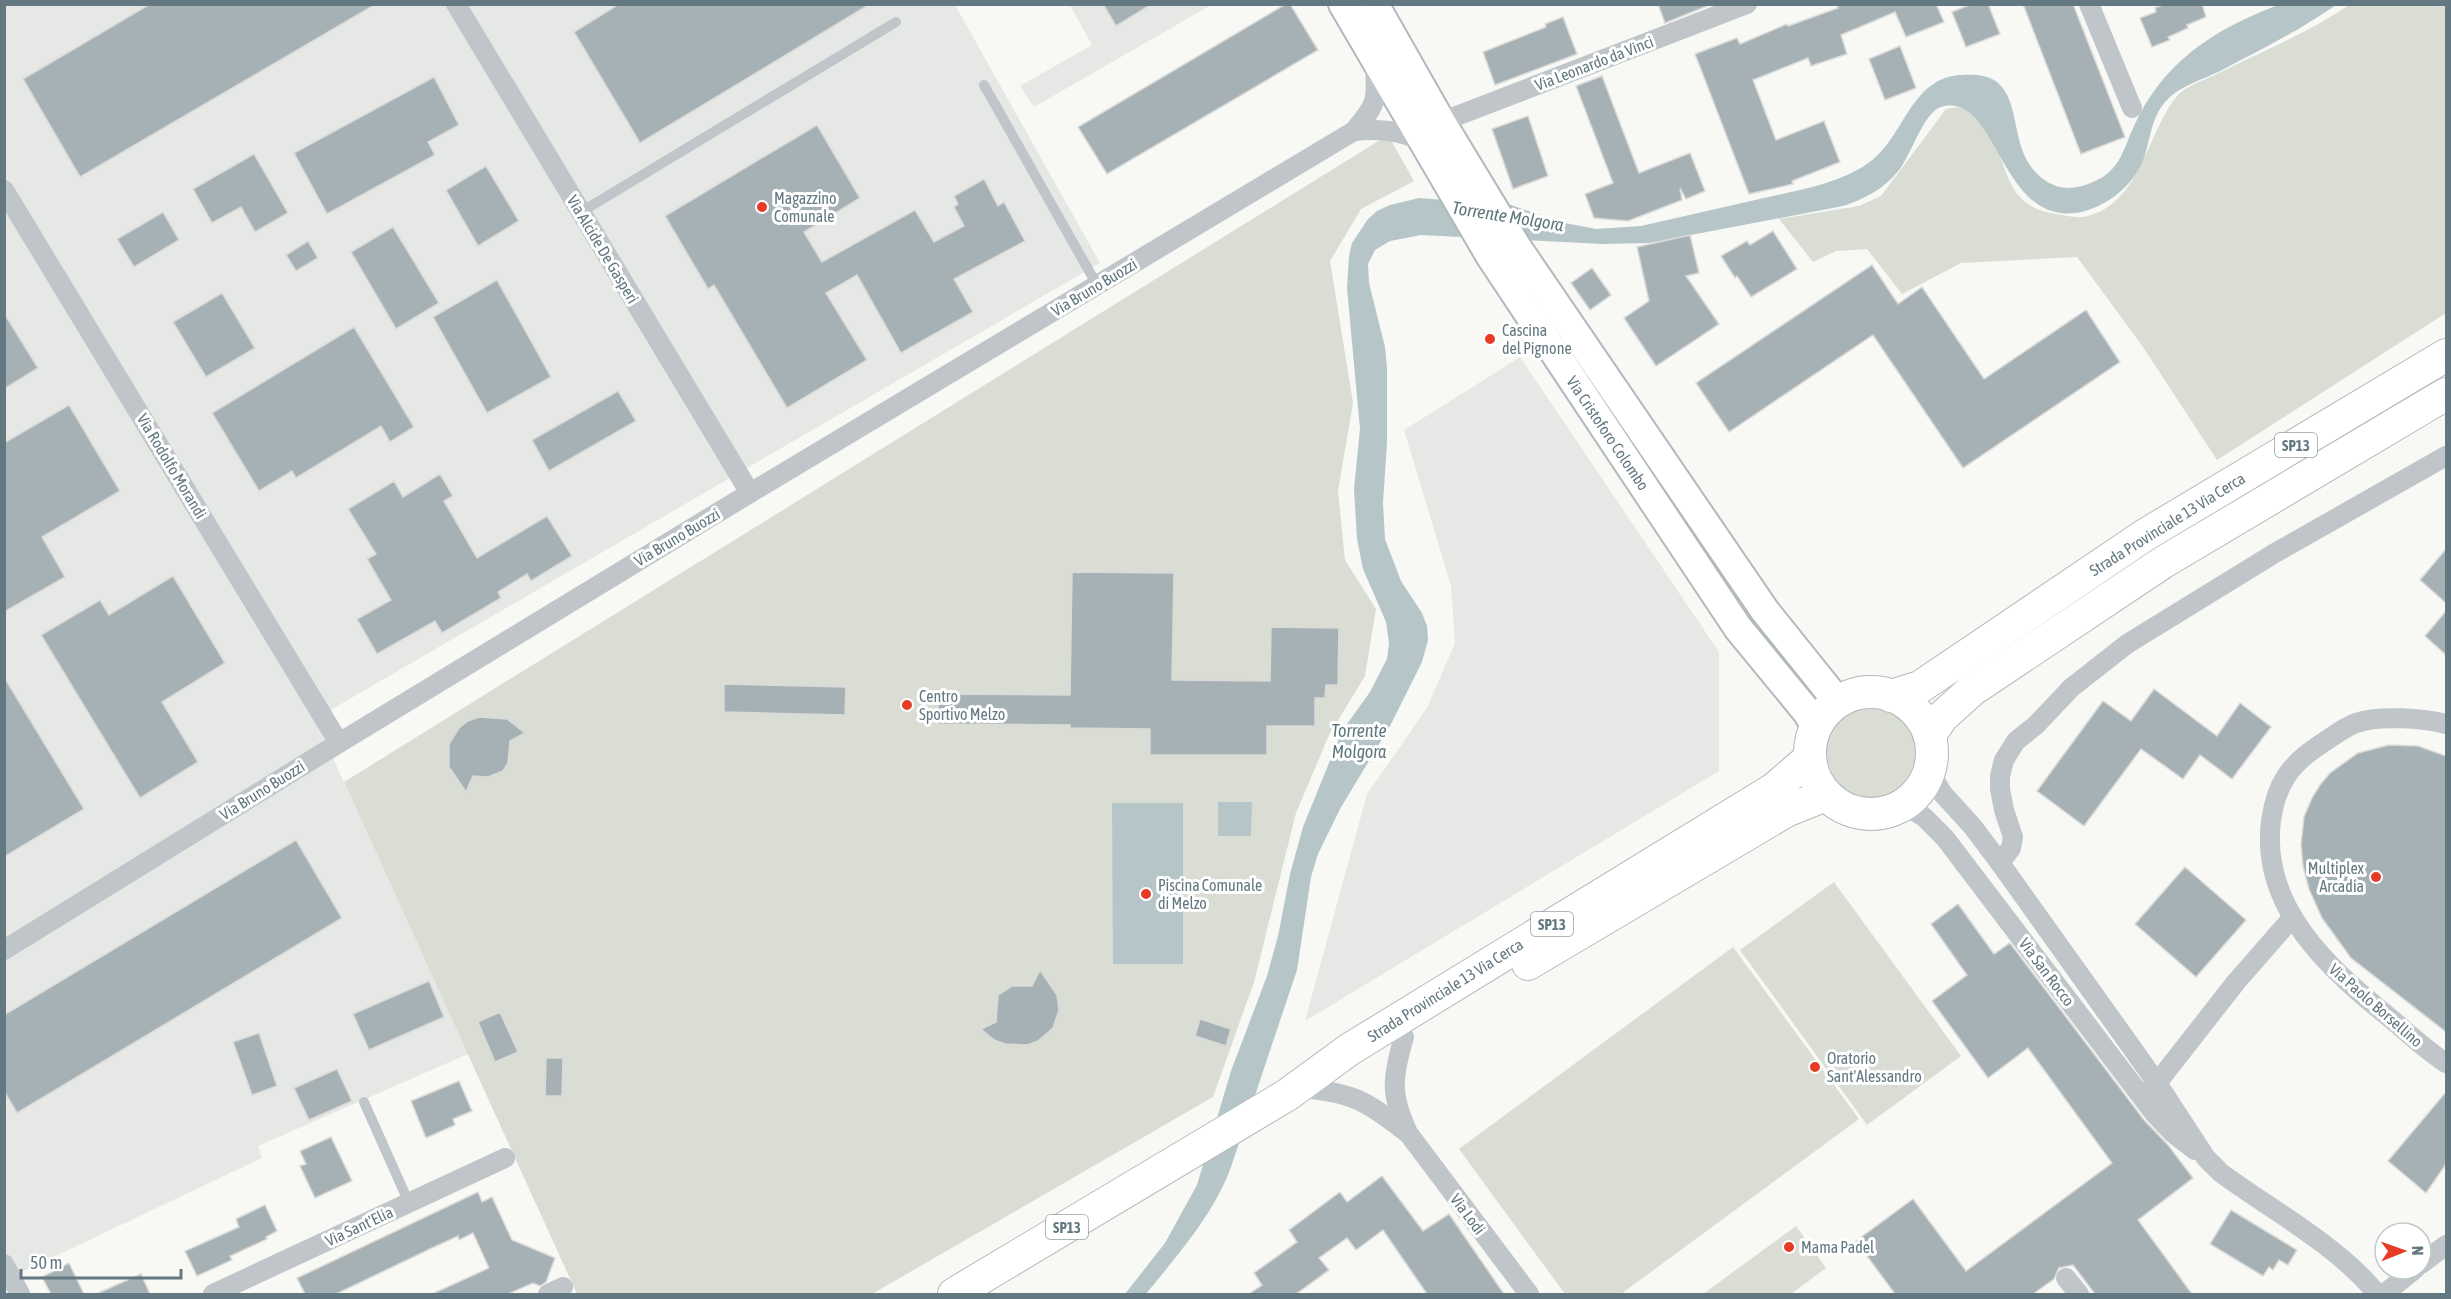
<svg xmlns="http://www.w3.org/2000/svg" width="2451" height="1299" font-family="'Asap Condensed',sans-serif">
	<rect width="100%" height="100%" fill="#f8f8f5"/>
	<g fill="#e6e8e6">
		<polygon points="4,5 955,5 1100,263 315,719 468,1054 258,1146 262,1158 5,1280"/>
		<polygon points="1070,5 1211,5 1034,107 1020,86 1092,45"/>
		<polygon points="1520,357 1719,652 1719,771 1305,1021 1367,794 1427,708 1455,643 1451,586 1404,430"/>
	</g>
	<g fill="#d9ddd4">
		<path d="M2349 5H2446V313L2217 460 2143 347 2077 257 1961 263 1902 294 1867 249 1836 251 1813 262 1779 219 1859 206 1881 196 1946 109C1999 95 1995 171 2020 197 2029 207 2042 212 2056 214 2064 215 2074 218 2083 217 2140 207 2146 134 2177 96 2185 86 2205 80 2217 74 2261 52 2308 33 2349 5Z"/>
		<polygon points="1388,135 1414,181 1361,209 1330,261 1353,403 1338,491 1345,560 1376,609 1365,676 1329,735 1296,813 1254,982 1213,1097 872,1294 577,1294 344,782"/>
		<circle cx="1872" cy="755" r="52"/>
		<polygon points="1834,882 1961,1056 1867,1125 1740,950"/>
		<polygon points="1733,947 1859,1119 1621,1294 1565,1294 1459,1149"/>
		<polygon points="1796,1226 1826,1268 1791,1294 1703,1294"/>
	</g>
	<g fill="#b6c6c8">
		<path d="M2278 5H2336C2300 30 2262 49 2222 70 2205 79 2181 85 2167 100 2151 117 2151 137 2144 158 2135 184 2108 206 2081 212 1999 229 1999 90 1941 107 1924 112 1911 155 1899 170 1885 188 1865 199 1843 206L1649 243 1603 244 1421 235 1390 241 1375 250 1368 264 1369 283 1385 347 1387 368V443L1383 502 1385 539 1401 581 1422 613 1427 626 1428 640 1422 662 1390 726 1340 809 1318 854 1311 877 1297 970 1231 1167C1213 1216 1178 1254 1146 1294H1125L1165 1243 1197 1185 1231 1071 1267 976 1278 936 1290 874 1303 827 1342 731 1370 692 1387 659 1389 643 1386 622 1363 569 1357 539 1354 489 1360 429 1347 288 1349 256 1352 243 1368 219 1377 211 1390 205 1419 198 1511 205 1560 222 1596 229 1641 226C1682 217 1723 207 1764 198 1799 190 1837 184 1867 164 1905 139 1909 77 1962 75 1973 74 1988 75 1997 82 2024 105 2007 155 2046 181 2061 191 2077 189 2093 182 2120 171 2123 150 2134 126 2140 112 2148 99 2157 87 2188 46 2231 23 2278 5Z"/>
		<polygon points="1218,802 1252,802 1251,836 1218,836"/>
		<polygon points="1183,803 1183,964 1113,964 1112,803"/>
	</g>
	<g fill="#a6b1b5" stroke="#dadad8" stroke-width="1.5">
		<polygon points="150,4 376,4 80,177 23,79"/>
		<polygon points="619,4 870,4 640,143 574,32"/>
		<polygon points="1103,4 1152,4 1116,26"/>
		<polygon points="1286,4 1290,4 1318,50 1107,174 1078,127"/>
		<polygon points="1658,4 1712,4 1665,23"/>
		<polygon points="1837,4 1936,4 1944,22 1906,37 1895,12 1841,35 1847,54 1811,66 1808,58 1753,80 1776,140 1824,121 1840,162 1792,181 1793,184 1749,194 1695,54 1737,38 1740,44 1787,24 1788,26 1838,8"/>
		<polygon points="1972,4 1988,4 2000,34 1966,47 1952,12"/>
		<polygon points="2023,4 2073,4 2125,137 2081,154"/>
		<polygon points="2165,4 2202,4 2206,17 2187,25 2188,28 2168,37 2170,40 2152,47 2140,18 2156,12 2155,8"/>
		<polygon points="1563,17 1577,54 1495,85 1483,52 1546,27 1545,24"/>
		<polygon points="1900,46 1916,88 1885,100 1869,59"/>
		<polygon points="1602,76 1639,173 1690,153 1705,191 1686,199 1680,188 1682,200 1628,221 1594,218 1585,194 1613,183 1576,86"/>
		<polygon points="434,77 459,125 428,142 435,155 327,214 294,153"/>
		<polygon points="1528,116 1548,176 1513,189 1492,129"/>
		<polygon points="817,125 860,198 804,232 822,262 915,210 934,242 964,226 954,207 958,204 954,196 984,179 998,206 1004,202 1025,241 954,279 973,312 901,353 857,275 826,293 867,360 787,408 714,285 708,289 665,216"/>
		<polygon points="254,154 288,213 255,232 241,207 212,223 193,189"/>
		<polygon points="486,166 519,221 478,246 446,190"/>
		<polygon points="163,212 179,240 134,267 117,239"/>
		<polygon points="393,227 439,303 396,329 351,252"/>
		<polygon points="1773,231 1797,269 1751,297 1737,276 1735,278 1721,256 1747,241 1750,245"/>
		<polygon points="1690,235 1699,273 1686,276 1719,324 1656,366 1624,318 1649,301 1637,247"/>
		<polygon points="308,241 318,258 296,271 286,255"/>
		<polygon points="1872,265 1898,304 1922,287 1984,379 2086,310 2120,362 1963,468 1873,335 1729,432 1696,383"/>
		<polygon points="1592,268 1611,295 1590,310 1571,283"/>
		<polygon points="497,280 551,377 487,413 433,317"/>
		<polygon points="222,293 255,348 206,377 173,322"/>
		<polygon points="4,313 38,368 4,389"/>
		<polygon points="354,327 414,427 390,442 381,426 296,478 292,471 259,491 212,413"/>
		<polygon points="618,391 636,421 549,471 532,440"/>
		<polygon points="69,405 120,491 42,537 65,577 4,612 4,443"/>
		<polygon points="440,474 453,496 444,501 477,558 547,516 572,556 531,581 527,574 498,592 501,598 442,633 435,621 377,654 357,619 391,600 367,559 376,554 348,509 394,481 403,497"/>
		<polygon points="2446,549 2446,603 2420,580"/>
		<polygon points="1072,572 1174,573 1172,680 1270,681 1271,627 1339,628 1338,685 1326,685 1325,698 1315,698 1315,726 1267,726 1267,755 1150,755 1150,729 1070,728 1070,725 938,724 938,694 1070,695"/>
		<polygon points="173,576 225,663 162,702 198,762 140,798 41,635 100,600 109,615"/>
		<polygon points="2446,611 2446,655 2425,636"/>
		<polygon points="4,677 84,809 4,857"/>
		<polygon points="724,684 846,687 845,715 724,712"/>
		<polygon points="2154,689 2217,736 2240,703 2271,727 2232,779 2200,755 2183,779 2141,749 2084,826 2037,791 2103,701 2131,721"/>
		<polygon points="479,717 507,719 525,733 510,741 508,763 503,771 488,777 473,776 466,792 449,767 449,744 459,728 468,721"/>
		<polygon points="2389,745 2418,746 2446,756 2446,1032 2351,958 2322,918 2309,889 2303,866 2301,845 2304,817 2312,798 2320,785 2330,773 2358,753"/>
		<polygon points="296,840 342,918 17,1113 4,1091 4,1015"/>
		<polygon points="2185,867 2246,920 2196,977 2135,924"/>
		<polygon points="1958,904 1994,954 2010,943 2144,1120 2168,1145 2193,1178 2138,1220 2192,1294 2095,1294 2073,1265 2059,1268 2054,1279 2033,1294 1895,1294 1856,1241 1913,1199 1966,1271 2112,1163 2028,1048 1988,1078 1932,1001 1967,975 1931,924"/>
		<polygon points="1040,970 1057,995 1059,1010 1053,1028 1038,1041 1027,1045 1005,1044 994,1040 981,1029 996,1022 998,995 1012,986 1032,986"/>
		<polygon points="429,981 444,1017 369,1050 353,1014"/>
		<polygon points="500,1012 518,1052 495,1062 478,1022"/>
		<polygon points="1200,1019 1231,1029 1226,1046 1195,1036"/>
		<polygon points="259,1033 277,1086 252,1095 233,1042"/>
		<polygon points="546,1058 563,1058 562,1096 545,1096"/>
		<polygon points="337,1069 352,1101 309,1120 294,1088"/>
		<polygon points="459,1081 472,1111 453,1119 455,1125 426,1138 411,1101"/>
		<polygon points="2446,1092 2446,1164 2426,1193 2388,1161"/>
		<polygon points="331,1137 352,1181 315,1198 300,1166 306,1164 300,1151"/>
		<polygon points="1382,1176 1423,1231 1449,1214 1504,1294 1427,1294 1383,1230 1356,1250 1347,1238 1319,1258 1329,1270 1296,1294 1249,1294 1262,1285 1254,1273 1297,1242 1289,1230 1340,1192 1347,1202"/>
		<polygon points="478,1192 482,1202 492,1197 512,1240 555,1258 546,1282 540,1286 533,1283 508,1294 432,1294 489,1268 473,1233 459,1240 458,1236 432,1248 336,1294 305,1294 297,1278"/>
		<polygon points="265,1205 277,1231 266,1237 267,1239 230,1256 232,1260 197,1276 185,1251 239,1227 236,1219"/>
		<polygon points="2231,1210 2297,1250 2288,1265 2279,1260 2273,1270 2269,1267 2263,1276 2210,1244"/>
		<polygon points="69,1263 84,1294 51,1294 42,1277"/>
		<polygon points="141,1274 150,1294 96,1294"/>
	</g>
	<g fill="none" stroke-linecap="round" stroke-linejoin="round">
		<defs>
			<g id="secondary">
				<polyline points="1343,4 1491,257 1738,628 1807,712 1816,727"/>
				<polyline points="1374,4 1441,122 1518,249 1765,611 1838,702"/>
			</g>
			<g id="primary">
				<circle cx="1871" cy="753" r="61"/>
				<polyline points="1891,696 1920,687 2145,535 2446,355"/>
				<polyline points="1930,735 1942,717 1972,690 2162,563 2446,394"/>
				<polyline points="1528,964 1786,811 1826,795"/>
				<polyline points="954,1294 1287,1095 1350,1049 1774,789 1810,758"/>
			</g>
		</defs>
		<use href="#secondary" stroke="#b1b9bd" stroke-width="32"/>
		<use href="#primary" stroke="#b3b9bc" stroke-width="34"/>
		<g stroke="#bfc5c8" stroke-width="10">
			<polyline points="984,85 1097,285"/>
			<polyline points="581,212 896,22"/>
			<polyline points="364,1102 409,1203"/>
		</g>
		<g stroke="#bfc5c8" stroke-width="20">
			<polyline points="456,4 750,493"/>
			<polyline points="2089,4 2132,108"/>
			<polyline points="1441,122 1747,4"/>
			<path d="M1354 131C1379 128 1398 131 1421 140"/>
			<polyline points="4,190 339,743"/>
			<path d="M2446 724C2424 718 2378 715 2356 723 2343 728 2332 737 2321 744 2290 764 2276 784 2271 821 2260 907 2329 969 2390 1018 2408 1033 2426 1050 2446 1063"/>
			<path d="M1930 772 1943 794 1973 827 2000 863 2157 1083 2206 1158 2221 1173C2270 1209 2340 1247 2377 1294"/>
			<polyline points="1905,805 1924,817 1945,838 2154,1113 2173,1133 2195,1150"/>
			<polyline points="2000,863 2011,848 2013,837 2004,810 2000,789 2000,776 2004,760 2016,741 2036,725 2071,688 2127,644 2275,553 2446,456"/>
			<path d="M4 950 339 743 750 493 1354 131C1378 103 1377 100 1375 64"/>
			<path d="M1404 1037C1392 1078 1390 1094 1408 1133L1529 1294"/>
			<path d="M1303 1088C1353 1093 1367 1101 1406 1132"/>
			<polyline points="2148,1091 2157,1083 2236,982 2292,918"/>
			<polyline points="4,1264 20,1294"/>
			<polyline points="2421,1264 2446,1245"/>
			<polyline points="2066,1278 2079,1294"/>
			<polyline points="213,1294 505,1158"/>
			<polyline points="548,1294 563,1287"/>
			<polyline points="2384,1294 2415,1269"/>
		</g>
		<use href="#secondary" stroke="#fff" stroke-width="28"/>
		<use href="#primary" stroke="#fff" stroke-width="32"/>
	</g>
	<g fill="#e63b27" stroke="#fff" stroke-width="2">
		<circle cx="762" cy="207" r="6"/>
		<circle cx="1490" cy="339" r="6"/>
		<circle cx="907" cy="705" r="6"/>
		<circle cx="2376" cy="877" r="6"/>
		<circle cx="1146" cy="894" r="6"/>
		<circle cx="1815" cy="1067" r="6"/>
		<circle cx="1789" cy="1247" r="6"/>
	</g>
	<g text-anchor="middle" dominant-baseline="central" stroke-width="6" stroke-linejoin="round" paint-order="stroke">
		<g fill="#fff" stroke="#92a0a7" stroke-width="1.5">
			<rect x="2275" y="433" width="42" height="24" rx="4.5"/>
			<rect x="1531" y="912" width="42" height="24" rx="4.5"/>
			<rect x="1046" y="1215" width="42" height="24" rx="4.5"/>
		</g>
		<g font-size="15" font-weight="bold" fill="#637881">
			<text x="2296" y="445">SP13</text>
			<text x="1552" y="924">SP13</text>
			<text x="1067" y="1227">SP13</text>
		</g>
		<g font-size="16" fill="#637881" stroke="#fff">
			<text transform="translate(1594 63) rotate(-21)">Via Leonardo da Vinci</text>
			<text transform="translate(603 249) rotate(59)">Via Alcide De Gasperi</text>
			<text transform="translate(1094 287) rotate(-31)">Via Bruno Buozzi</text>
			<text transform="translate(1608 433) rotate(56)">Via Cristoforo Colombo</text>
			<text transform="translate(172 466) rotate(59)">Via Rodolfo Morandi</text>
			<text transform="translate(2167 524) rotate(-32)">Strada Provinciale 13 Via Cerca</text>
			<text transform="translate(677 537) rotate(-31)">Via Bruno Buozzi</text>
			<text transform="translate(262 790) rotate(-32)">Via Bruno Buozzi</text>
			<text transform="translate(2047 972) rotate(53)">Via San Rocco</text>
			<text transform="translate(1445 990) rotate(-32)">Strada Provinciale 13 Via Cerca</text>
			<text transform="translate(2376 1005) rotate(41)">Via Paolo Borsellino</text>
			<text transform="translate(1468 1214) rotate(53)">Via Lodi</text>
			<text transform="translate(359 1226) rotate(-25)">Via Sant'Elia</text>
		</g>
		<g font-size="16" fill="#637881" stroke="#fff" text-anchor="start">
			<text x="774" y="198">Magazzino<tspan x="774" dy="18">Comunale</tspan></text>
			<text x="1502" y="330">Cascina<tspan x="1502" dy="18">del Pignone</tspan></text>
			<text x="919" y="696">Centro<tspan x="919" dy="18">Sportivo Melzo</tspan></text>
			<text x="2364" y="868" text-anchor="end">Multiplex<tspan x="2364" dy="18">Arcadia</tspan></text>
			<text x="1158" y="885">Piscina Comunale<tspan x="1158" dy="18">di Melzo</tspan></text>
			<text x="1827" y="1058">Oratorio<tspan x="1827" dy="18">Sant'Alessandro</tspan></text>
			<text x="1801" y="1247">Mama Padel</text>
		</g>
		<g font-size="18" font-style="italic" fill="#5e777c" stroke="#fff">
			<text transform="translate(1508 216) rotate(9)">Torrente Molgora</text>
			<text x="1359" y="730">Torrente<tspan x="1359" dy="21">Molgora</tspan></text>
		</g>
	</g>
	<rect width="2451" height="1299" fill="none" stroke="#637881" stroke-width="12"/>
	<g transform="translate(2403 1251) rotate(89)"><circle r="28" fill="#ffffff" stroke="#c1c9cd" stroke-width="1.5"/>
	<path d="M0-4.5L10 22L0 15L-10 22Z" fill="#e63b27"/>
	<text y="-9" font-size="16" font-weight="bold" text-anchor="middle" fill="#637881">N</text>
	</g>
	<path d="M21 1269v9h160v-9" fill="none" stroke="#637881" stroke-width="3"/>
	<text x="30" y="1269" font-size="18" fill="#637881" stroke="#ffffff" stroke-width="4.5" paint-order="stroke">50 m</text>
</svg>
